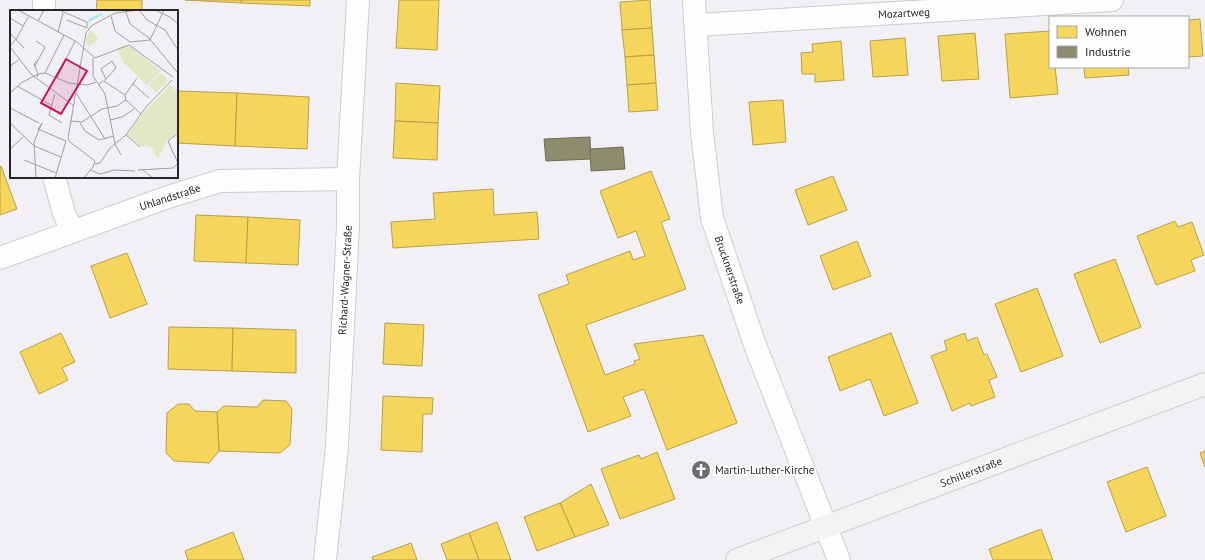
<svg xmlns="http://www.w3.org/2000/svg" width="1205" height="560" font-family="'PT Sans',sans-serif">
	<rect width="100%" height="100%" fill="#f3f0f5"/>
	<g fill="#f6d55c" stroke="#b8a04c">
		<polygon points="97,0 142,0 142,11 96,11"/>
		<polygon points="185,0 241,0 241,3"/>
		<polygon points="241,0 310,0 310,6 241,3"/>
		<polygon points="399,0 439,0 437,50 396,48"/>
		<polygon points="650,0 652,28 622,30 620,2"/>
		<polygon points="1200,19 1203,56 1188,57 1188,20"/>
		<polygon points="652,28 654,55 625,57 622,30"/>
		<polygon points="1050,31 1050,67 1055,67 1058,94 1010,98 1005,34"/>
		<polygon points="975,33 979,79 942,81 938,36"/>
		<polygon points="905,38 908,75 873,77 870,41"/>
		<polygon points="841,41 844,80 815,82 815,74 802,74 801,53 813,52 812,44"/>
		<polygon points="654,55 656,83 627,85 625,57"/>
		<polygon points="1084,67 1128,67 1129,75 1085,78"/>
		<polygon points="396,83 440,86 438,123 395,121"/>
		<polygon points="656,83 658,110 629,112 627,85"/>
		<polygon points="177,91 237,93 235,146 177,143"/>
		<polygon points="237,93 309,97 307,149 235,146"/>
		<polygon points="783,100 786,142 753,145 749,102"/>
		<polygon points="395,121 438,123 437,160 393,158"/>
		<polygon points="1,166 17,209 0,215 0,167"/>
		<polygon points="651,171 670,219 661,222 686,289 586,325 605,375 635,364 634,361 640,359 634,344 703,335 737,423 667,450 644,389 623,397 631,416 588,432 538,295 569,284 566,275 630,251 633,260 645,256 636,231 618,238 600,191"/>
		<polygon points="833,176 847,210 808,225 795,190"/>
		<polygon points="493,189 494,215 537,212 539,239 393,248 391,222 435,219 433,193"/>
		<polygon points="196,215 248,217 246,263 194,261"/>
		<polygon points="248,217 300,220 298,265 246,263"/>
		<polygon points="1175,221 1178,227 1192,222 1204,255 1191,260 1195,271 1156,285 1137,236"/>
		<polygon points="857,241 871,276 833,290 820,256"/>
		<polygon points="127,253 147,304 110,318 91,266"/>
		<polygon points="1115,259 1141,327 1100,343 1074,274"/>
		<polygon points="1037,288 1063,356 1021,372 995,304"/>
		<polygon points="385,323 424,325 422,366 383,364"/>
		<polygon points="169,327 233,328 232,371 168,369"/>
		<polygon points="233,328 296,330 296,373 232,371"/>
		<polygon points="61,333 75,362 62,368 68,380 39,394 20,352"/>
		<polygon points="891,333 918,403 884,416 870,379 840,391 828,357"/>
		<polygon points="965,333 967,341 977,337 984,355 987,354 997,377 989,380 995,397 971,406 970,403 952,411 931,356 947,350 944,341"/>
		<polygon points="383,396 433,398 432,414 423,414 422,452 381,450"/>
		<polygon points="263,400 286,401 292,409 290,445 280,453 219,451 217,412 224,406 257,407"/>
		<polygon points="178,404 189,404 195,411 217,412 219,451 209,463 174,461 166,453 167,413"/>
		<polygon points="1205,451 1205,467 1200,453"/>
		<polygon points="657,452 675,499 620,519 601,469 639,455 641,459"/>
		<polygon points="1147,467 1166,516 1126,532 1107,482"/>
		<polygon points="591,484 609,525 575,537 560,503"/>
		<polygon points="560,503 575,537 537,551 524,517"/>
		<polygon points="497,522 511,560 479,560 469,533"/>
		<polygon points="1041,529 1053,560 993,560 989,549"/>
		<polygon points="233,532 244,560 188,560 185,551"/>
		<polygon points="469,533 479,560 447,560 441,544"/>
		<polygon points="411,543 417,560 373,560 372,557"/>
	</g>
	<g fill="#8c8c6e" stroke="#6e6d59">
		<polygon points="590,137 591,159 546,161 544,139"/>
		<polygon points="623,147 625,169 591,171 590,149"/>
	</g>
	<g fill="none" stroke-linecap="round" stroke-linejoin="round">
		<defs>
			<g id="minor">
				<polyline points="44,0 44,11"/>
				<polyline points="694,0 702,132 712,218 755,345 839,560"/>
				<polyline points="696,25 1112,0"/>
				<polyline points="54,177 64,213 72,231"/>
				<polyline points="0,258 168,197 220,181 348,179"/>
				<polyline points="325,560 337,447 348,226 348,179 358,0"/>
			</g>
			<polyline id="secondary" points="737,560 1205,384"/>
		</defs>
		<use href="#minor" stroke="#cfccd0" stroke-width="24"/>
		<use href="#secondary" stroke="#cfccd0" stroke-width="24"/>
		<use href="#minor" stroke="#fdfdfe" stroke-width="22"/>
		<use href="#secondary" stroke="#f5f3f1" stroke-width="22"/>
	</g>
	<defs>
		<symbol id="church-disc" viewBox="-11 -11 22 22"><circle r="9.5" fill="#6e6c70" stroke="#fefefe"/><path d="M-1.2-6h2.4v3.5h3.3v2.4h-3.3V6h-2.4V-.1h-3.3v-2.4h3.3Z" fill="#fff"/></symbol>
	</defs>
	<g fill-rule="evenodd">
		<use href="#church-disc" x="690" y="459" width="22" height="22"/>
	</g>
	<g text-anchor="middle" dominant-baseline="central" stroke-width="4" stroke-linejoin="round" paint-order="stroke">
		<g font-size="11" fill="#272528" stroke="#fefefe">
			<text transform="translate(904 13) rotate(-3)">Mozartweg</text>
			<text transform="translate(170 197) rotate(-18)">Uhlandstraße</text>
			<text transform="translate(730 270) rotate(71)">Brucknerstraße</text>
			<text transform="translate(345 280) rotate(-87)">Richard-Wagner-Straße</text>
			<text transform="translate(971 472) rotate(-21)">Schillerstraße</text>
		</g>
		<g font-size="11" fill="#272528" stroke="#fefefe" text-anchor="start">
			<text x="715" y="470">Martin-Luther-Kirche</text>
		</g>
	</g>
	<g transform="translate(10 10)">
		<rect width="168" height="168" fill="#f3f0f5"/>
		<path d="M80 19 89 29 78 37 76 31ZM115 35 122 38 151 61 137 75 114 53 107 39ZM151 63 158 71 146 82 139 75ZM160 75 168 82V122L157 130 148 149 141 137 136 135 132 137 117 125 133 103Z" fill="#e1e8c5"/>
		<path fill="none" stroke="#a1e7fc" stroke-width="2" d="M78 11 92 4"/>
		<path fill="none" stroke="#a19fa3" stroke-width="1" d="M8 0 67 32 85 48 119 35 163 67M49 0 77 12V18M129 0 137 10 155 20 168 40M145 0 160 7 168 14M116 2 120 14 139 28 167 62M101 6 105 21 120 32 140 30M0 8 13 16M57 10 77 18M28 11 34 0M48 22 53 3M0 23 14 38M140 30 154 0M0 36 7 28 18 7M0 37 21 64 64 96M83 48V66L95 84 105 134M0 56 10 49M25 56 35 37 26 31M35 63 54 25M27 67 28 64 35 63 59 73 77 75 86 72M47 68 65 31M94 71 115 85 116 90M123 74 139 88M88 75 96 69 106 58 102 51 91 59 96 69M7 76 41 95M0 83 11 73 28 64 24 54 29 49M66 83 95 129M45 84 39 105 52 113M115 85 127 68M116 90 131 104M0 98 29 113M100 110 112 107 124 99M61 111 72 112 92 99 107 96 116 90M0 113 24 136 51 147M70 113 75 121 89 130 104 126M28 119 56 131 45 168M168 123 158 131 168 153M116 125 130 137M105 134 111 145M0 139 13 127M14 150 46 163M85 154 90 153 100 138 116 125 136 97 162 70M80 160 90 164 104 160 125 161M128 160 163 158 168 153M133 160 143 168M26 168 24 132 32 113 28 119M74 168 83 157 85 151 60 132 58 128 76 23 81 16 105 3 129 0"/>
		<path fill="#c2185b" fill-opacity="0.15" stroke="#c2185b" stroke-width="2" d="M56 49 77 61 51 104 31 93Z"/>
		<rect width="168" height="168" fill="none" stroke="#272528" stroke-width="2"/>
	</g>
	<rect x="1049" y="16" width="140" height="52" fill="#fefefe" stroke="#a8a7a8"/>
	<rect x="1057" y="26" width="20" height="12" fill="#f6d55c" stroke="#a8a7a8"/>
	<text x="1085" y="36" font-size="12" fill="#272528">Wohnen</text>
	<rect x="1057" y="46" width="20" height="12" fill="#8c8c6e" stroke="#a8a7a8"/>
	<text x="1085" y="56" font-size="12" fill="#272528">Industrie</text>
</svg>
